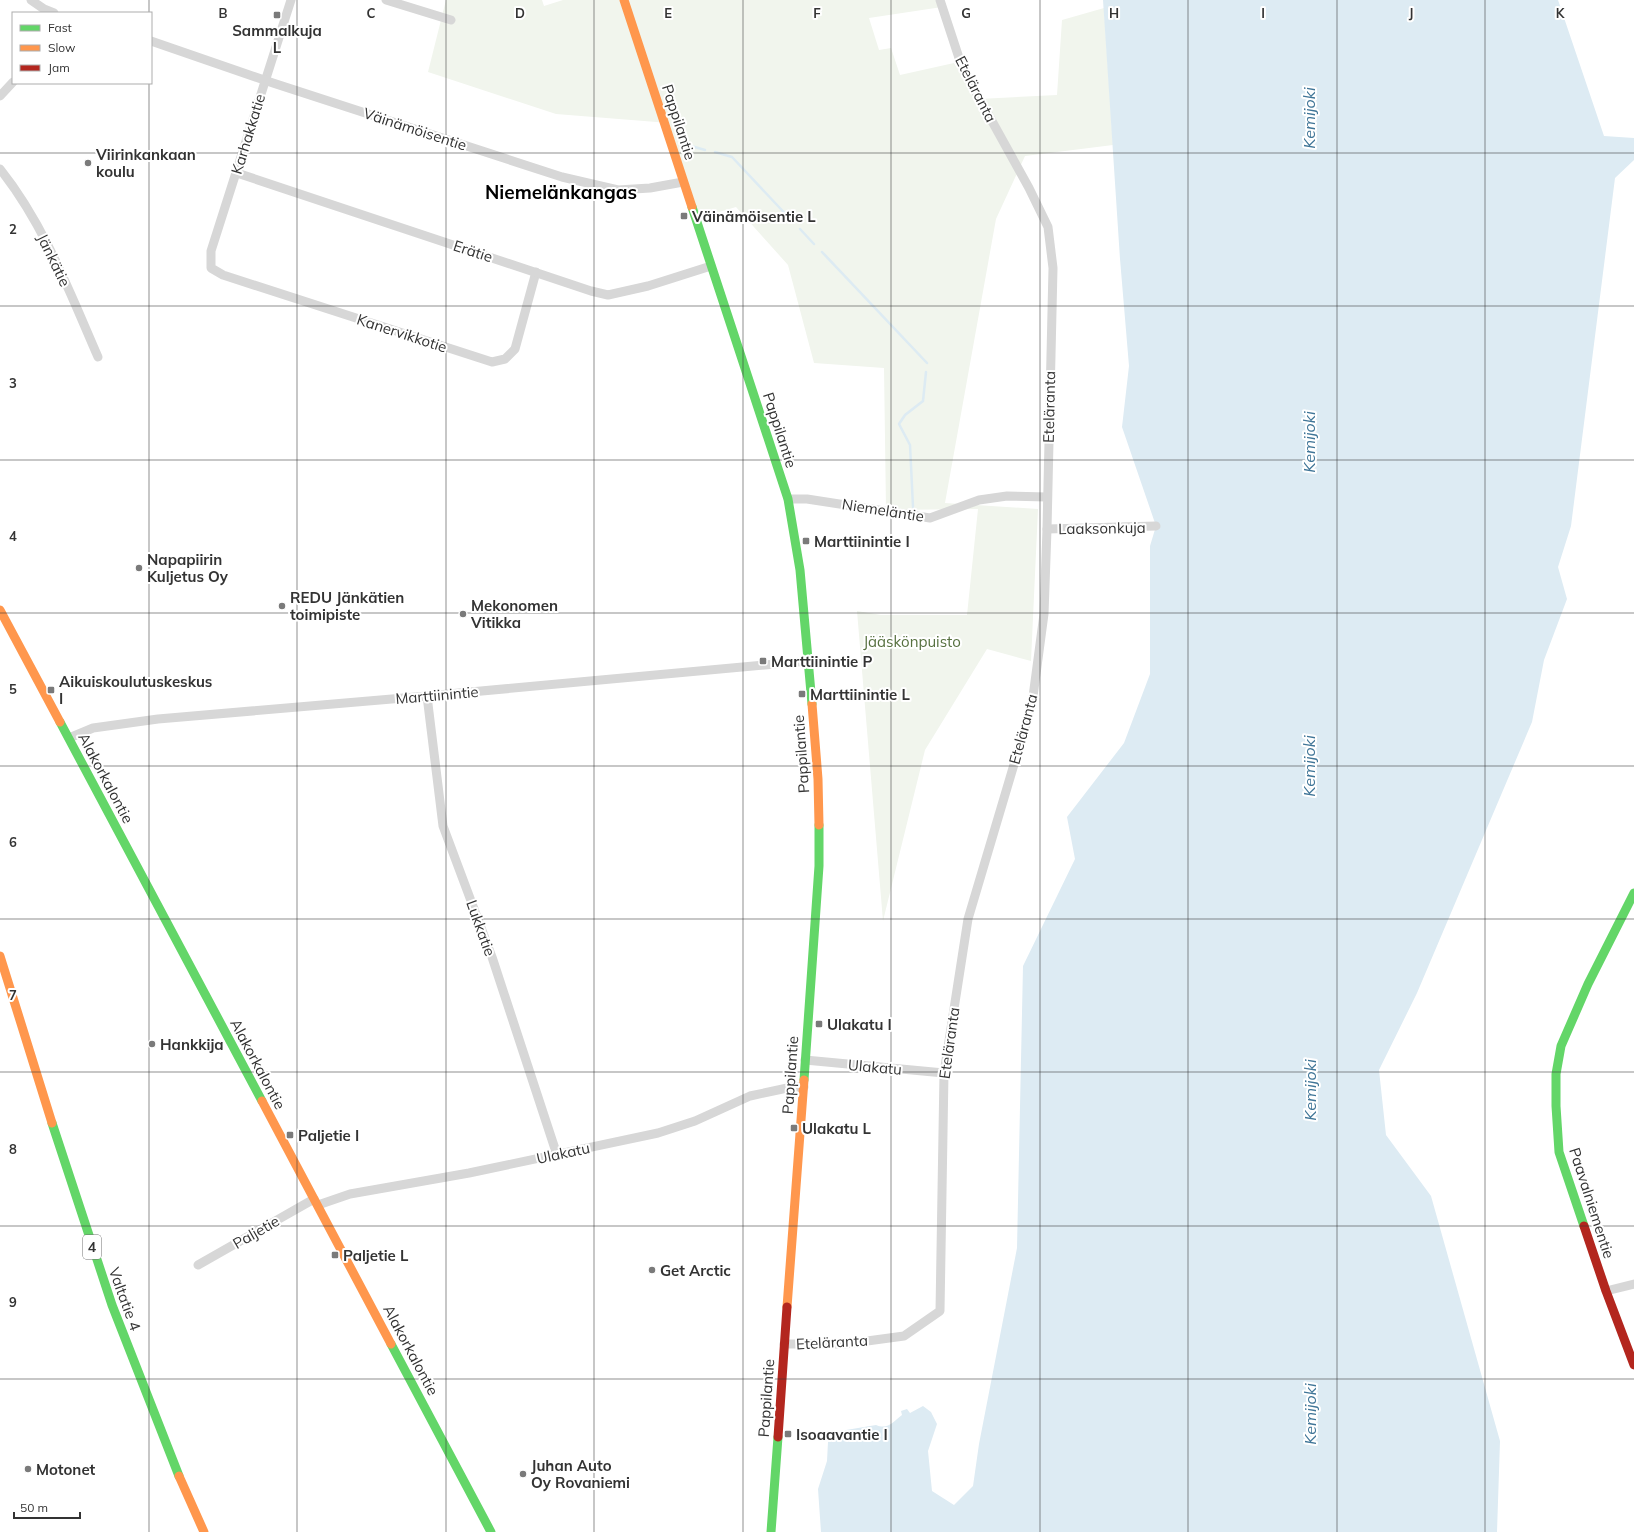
<svg xmlns="http://www.w3.org/2000/svg" width="1634" height="1532" font-family="Mulish,sans-serif">
	<rect width="100%" height="100%" fill="#fff"/>
	<polygon fill="#f1f5ed" points="446,0 542,0 544,6 563,0 940,0 942,7 869,18 879,50 891,48 900,75 954,63 979,99 1057,95 1062,20 1104,8 1113,145 1025,156 996,219 945,503 1038,509 1031,661 987,649 925,750 883,921 857,611 881,615 967,615 978,509 886,510 884,368 814,363 788,265 736,207 699,218 669,123 556,114 428,72"/>
	<path fill="#ddebf3" d="M1103 0H1558L1604 136 1634 138V160L1615 178 1571 526 1558 567 1567 599 1544 660 1532 722 1417 993 1379 1070 1386 1135 1431 1196 1500 1441 1497 1532H821L818 1489 827 1461 828 1442 846 1430 876 1425C888 1430 893 1422 902 1415L901 1411 907 1409 910 1413 923 1406 931 1412 937 1424 928 1451 932 1491 954 1505 973 1486 979 1444 1017 1248 1023 966 1075 859 1067 817 1124 743 1150 674V546L1156 526 1122 427 1129 366 1120 259Z"/>
	<g fill="none" stroke-linecap="round" stroke-linejoin="round">
		<g stroke="#ddebf3" stroke-width="2.5">
			<polyline points="681,143 705,150"/>
			<polyline points="715,152 732,157 793,222"/>
			<polyline points="800,229 814,244"/>
			<polyline points="822,252 927,363"/>
			<polyline points="913,507 910,445 899,424 905,415 923,401 926,372"/>
		</g>
		<g stroke="#d7d7d7" stroke-width="9">
			<polyline points="31,0 44,9 54,13"/>
			<polyline points="291,0 211,251 211,268 223,275 492,362 505,359 515,349 536,272"/>
			<polyline points="386,0 451,20"/>
			<polyline points="151,41 273,83 562,177 618,190 650,188 683,182"/>
			<polyline points="0,96 13,82"/>
			<path d="M0 169C44 224 70 293 98 357"/>
			<polyline points="237,173 591,291 608,295 648,286 711,266"/>
			<polyline points="788,499 807,499 930,518 979,500 1007,496 1047,497"/>
			<polyline points="1047,529 1156,526"/>
			<polyline points="427,696 443,826 492,957 557,1155"/>
			<polyline points="69,738 93,728 158,719 427,696 808,661"/>
			<polyline points="805,1060 944,1073"/>
			<polyline points="318,1205 350,1194 469,1173 658,1133 695,1121 750,1096 792,1087 804,1087"/>
			<polyline points="198,1265 314,1199"/>
			<polyline points="1606,1291 1634,1284"/>
			<polyline points="784,1344 845,1344 904,1336 940,1311 944,1073 968,919 1032,704 1044,614 1047,529 1053,268 1048,227 1029,188 962,67 940,0"/>
		</g>
		<g stroke="#63d668" stroke-width="9">
			<polyline points="692,207 788,499 800,570 812,704"/>
			<polyline points="60,722 262,1101"/>
			<polyline points="804,1080 819,866 819,825"/>
			<polyline points="52,1123 112,1305 179,1476"/>
			<polyline points="1584,1226 1559,1152 1556,1106 1556,1074 1561,1046 1588,984 1634,893"/>
			<polyline points="391,1344 491,1532"/>
			<polyline points="771,1532 778,1437"/>
		</g>
		<g stroke="#ff974d" stroke-width="9">
			<polyline points="624,0 692,207"/>
			<polyline points="0,610 60,722"/>
			<polyline points="812,704 818,779 819,825"/>
			<polyline points="0,956 52,1123"/>
			<polyline points="262,1101 391,1344"/>
			<polyline points="787,1307 804,1080"/>
			<polyline points="179,1476 204,1532"/>
		</g>
		<g stroke="#b3261e" stroke-width="9">
			<polyline points="1584,1226 1606,1291 1634,1365"/>
			<polyline points="778,1437 787,1307"/>
		</g>
	</g>
	<path fill="none" stroke="#333" stroke-width="1" stroke-opacity="0.55" d="M149 0V13M297 0V1532M446 0V1532M594 0V1532M743 0V1532M891 0V1532M1040 0V1532M1188 0V1532M1337 0V1532M1485 0V1532M149 83V1532M0 153H1634M0 306H1634M0 460H1634M0 613H1634M0 766H1634M0 919H1634M0 1072H1634M0 1226H1634M0 1379H1634"/>
	<g fill="#7a7a7a" stroke="#fff" stroke-width="1.5">
		<rect x="273" y="11" width="8" height="8" rx="2"/>
		<circle cx="88" cy="163" r="4"/>
		<rect x="680" y="212" width="8" height="8" rx="2"/>
		<rect x="802" y="537" width="8" height="8" rx="2"/>
		<circle cx="139" cy="568" r="4"/>
		<circle cx="282" cy="606" r="4"/>
		<circle cx="463" cy="614" r="4"/>
		<rect x="759" y="657" width="8" height="8" rx="2"/>
		<rect x="47" y="686" width="8" height="8" rx="2"/>
		<rect x="798" y="690" width="8" height="8" rx="2"/>
		<rect x="815" y="1020" width="8" height="8" rx="2"/>
		<circle cx="152" cy="1044" r="4"/>
		<rect x="790" y="1124" width="8" height="8" rx="2"/>
		<rect x="286" y="1131" width="8" height="8" rx="2"/>
		<rect x="331" y="1251" width="8" height="8" rx="2"/>
		<circle cx="652" cy="1270" r="4"/>
		<rect x="784" y="1430" width="8" height="8" rx="2"/>
		<circle cx="28" cy="1469" r="4"/>
		<circle cx="523" cy="1474" r="4"/>
	</g>
	<g text-anchor="middle" dominant-baseline="central" stroke-width="4" stroke-linejoin="round" paint-order="stroke">
		<rect fill="#fff" stroke="#707070" stroke-width="1" x="83" y="1235" width="18" height="24" rx="3"/>
		<g font-size="14" font-weight="bold" fill="#333">
			<text x="92" y="1247">4</text>
		</g>
		<g font-size="15" font-weight="bold" fill="#333" stroke="#fff" text-anchor="start">
			<text x="277" y="30" text-anchor="middle">Sammalkuja<tspan x="277" dy="17">L</tspan></text>
			<text x="96" y="154">Viirinkankaan<tspan x="96" dy="17">koulu</tspan></text>
			<text x="692" y="216">Väinämöisentie L</text>
			<text x="814" y="541">Marttiinintie I</text>
			<text x="147" y="559">Napapiirin<tspan x="147" dy="17">Kuljetus Oy</tspan></text>
			<text x="290" y="597">REDU Jänkätien<tspan x="290" dy="17">toimipiste</tspan></text>
			<text x="471" y="605">Mekonomen<tspan x="471" dy="17">Vitikka</tspan></text>
			<text x="771" y="661">Marttiinintie P</text>
			<text x="59" y="681">Aikuiskoulutuskeskus<tspan x="59" dy="17">I</tspan></text>
			<text x="810" y="694">Marttiinintie L</text>
			<text x="827" y="1024">Ulakatu I</text>
			<text x="160" y="1044">Hankkija</text>
			<text x="802" y="1128">Ulakatu L</text>
			<text x="298" y="1135">Paljetie I</text>
			<text x="343" y="1255">Paljetie L</text>
			<text x="660" y="1270">Get Arctic</text>
			<text x="796" y="1434">Isoaavantie I</text>
			<text x="531" y="1465">Juhan Auto<tspan x="531" dy="17">Oy Rovaniemi</tspan></text>
			<text x="36" y="1469">Motonet</text>
		</g>
		<g font-size="15" fill="#333" stroke="#fff">
			<text transform="translate(976 89) rotate(63)">Eteläranta</text>
			<text transform="translate(679 122) rotate(72)">Pappilantie</text>
			<text transform="translate(415 129) rotate(18)">Väinämöisentie</text>
			<text transform="translate(248 134) rotate(-73)">Karhakkatie</text>
			<text transform="translate(473 251) rotate(18)">Erätie</text>
			<text transform="translate(54 260) rotate(64)">Jänkätie</text>
			<text transform="translate(402 333) rotate(18)">Kanervikkotie</text>
			<text transform="translate(1049 407) rotate(-89)">Eteläranta</text>
			<text transform="translate(780 430) rotate(72)">Pappilantie</text>
			<text transform="translate(883 510) rotate(9)">Niemeläntie</text>
			<text transform="translate(1102 528) rotate(-1)">Laaksonkuja</text>
			<text transform="translate(437 695) rotate(-5)">Marttiinintie</text>
			<text transform="translate(1023 729) rotate(-75)">Eteläranta</text>
			<text transform="translate(801 754) rotate(-94)">Pappilantie</text>
			<text transform="translate(106 778) rotate(62)">Alakorkalontie</text>
			<text transform="translate(481 928) rotate(70)">Lukkatie</text>
			<text transform="translate(949 1043) rotate(-82)">Eteläranta</text>
			<text transform="translate(258 1064) rotate(62)">Alakorkalontie</text>
			<text transform="translate(875 1067) rotate(5)">Ulakatu</text>
			<text transform="translate(790 1075) rotate(-86)">Pappilantie</text>
			<text transform="translate(563 1153) rotate(-12)">Ulakatu</text>
			<text transform="translate(1592 1203) rotate(72)">Paavalniementie</text>
			<text transform="translate(256 1232) rotate(-30)">Paljetie</text>
			<text transform="translate(125 1299) rotate(70)">Valtatie 4</text>
			<text transform="translate(832 1342) rotate(-3)">Eteläranta</text>
			<text transform="translate(411 1350) rotate(62)">Alakorkalontie</text>
			<text transform="translate(766 1398) rotate(-86)">Pappilantie</text>
		</g>
		<g font-size="15" fill="#56703f" stroke="#fff">
			<text x="912" y="641">Jääskönpuisto</text>
		</g>
		<g font-size="16" font-style="italic" fill="#3f7597" stroke="#fff">
			<text transform="translate(1309 118) rotate(-90)">Kemijoki</text>
			<text transform="translate(1309 442) rotate(-90)">Kemijoki</text>
			<text transform="translate(1309 766) rotate(-90)">Kemijoki</text>
			<text transform="translate(1310 1090) rotate(-90)">Kemijoki</text>
			<text transform="translate(1310 1414) rotate(-90)">Kemijoki</text>
		</g>
		<g font-size="19" font-weight="bold" fill="#000" stroke="#fff">
			<text x="561" y="192">Niemelänkangas</text>
		</g>
	</g>
	<g font-size="13" text-anchor="middle" font-weight="bold" fill="#333" stroke="#fff" stroke-width="4" stroke-linejoin="round" paint-order="stroke">
		<text x="223" y="18">B</text>
		<text x="371" y="18">C</text>
		<text x="520" y="18">D</text>
		<text x="668" y="18">E</text>
		<text x="817" y="18">F</text>
		<text x="966" y="18">G</text>
		<text x="1114" y="18">H</text>
		<text x="1263" y="18">I</text>
		<text x="1411" y="18">J</text>
		<text x="1560" y="18">K</text>
		<text x="13" y="234">2</text>
		<text x="13" y="388">3</text>
		<text x="13" y="541">4</text>
		<text x="13" y="694">5</text>
		<text x="13" y="847">6</text>
		<text x="13" y="1000">7</text>
		<text x="13" y="1154">8</text>
		<text x="13" y="1307">9</text>
	</g>
	<rect x="12" y="12" width="140" height="72" fill="#ffffff" stroke="#adadad"/>
	<rect x="20" y="25" width="20" height="6" fill="#63d668" stroke="#adadad"/>
	<text x="48" y="32" font-size="12" fill="#333333">Fast</text>
	<rect x="20" y="45" width="20" height="6" fill="#ff974d" stroke="#adadad"/>
	<text x="48" y="52" font-size="12" fill="#333333">Slow</text>
	<rect x="20" y="65" width="20" height="6" fill="#b3261e" stroke="#adadad"/>
	<text x="48" y="72" font-size="12" fill="#333333">Jam</text>
	<path d="M14 1512v6h66v-6" fill="none" stroke="#333333" stroke-width="2"/>
	<text x="20" y="1512" font-size="12" fill="#333333" stroke="#ffffff" stroke-width="3" paint-order="stroke">50 m</text>
</svg>
